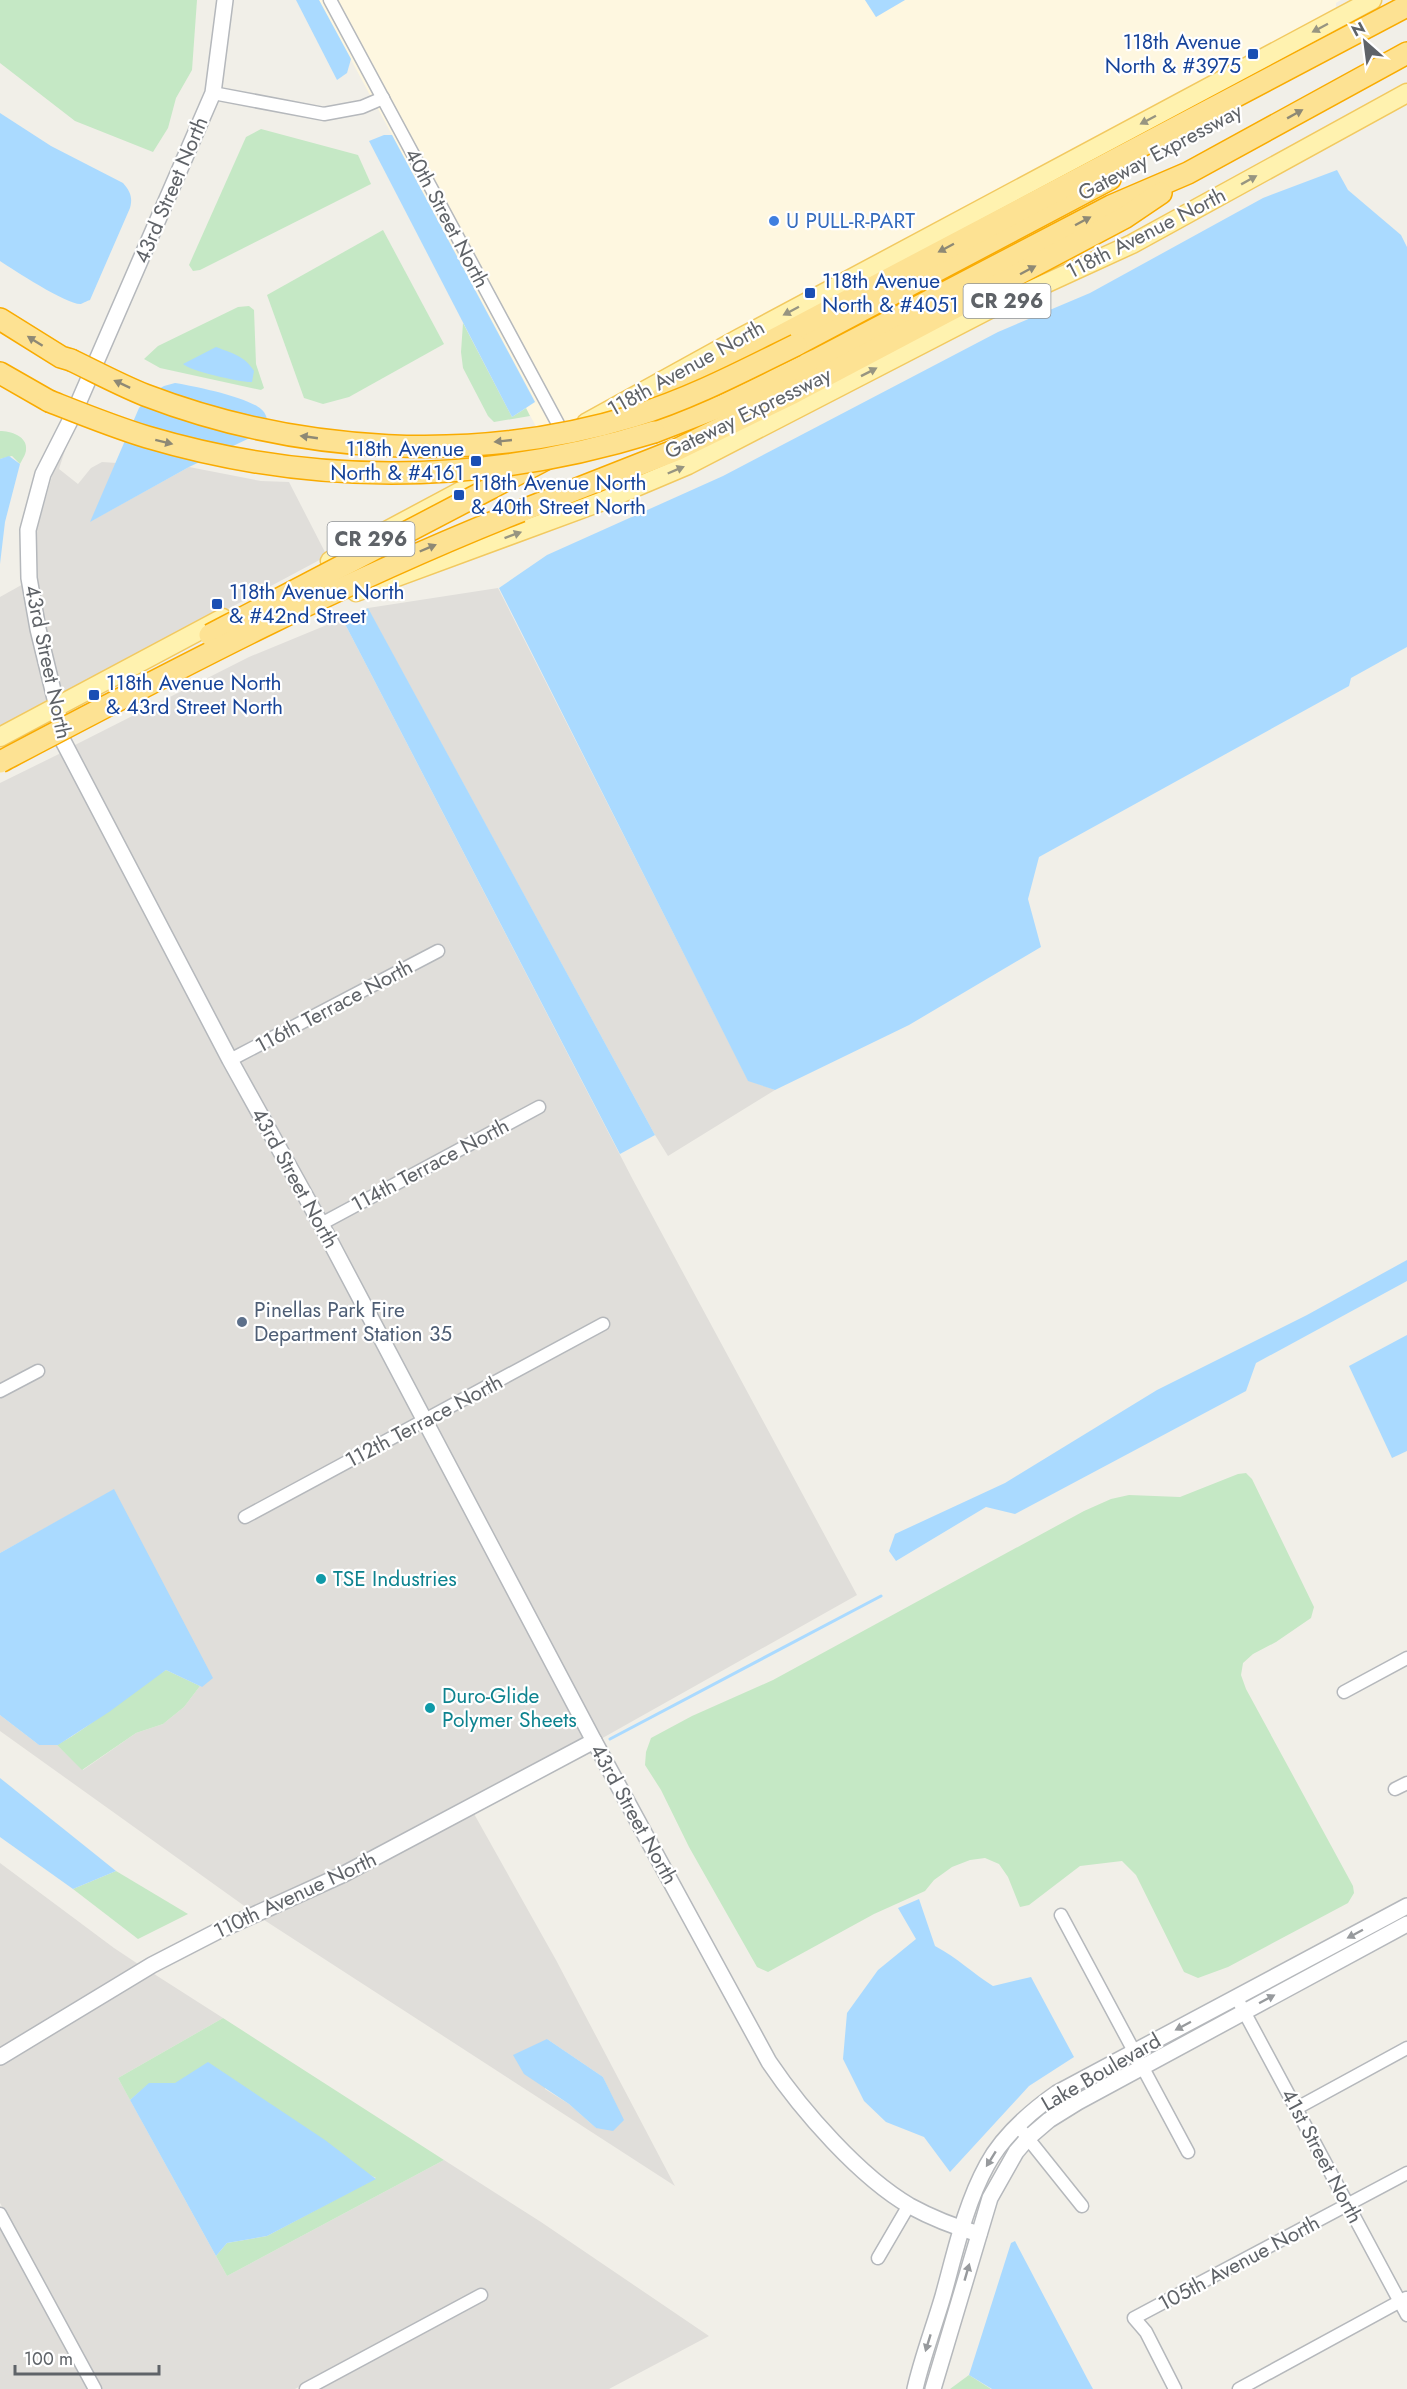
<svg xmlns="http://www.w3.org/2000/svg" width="1407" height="2389" font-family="Jost,sans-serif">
	<rect width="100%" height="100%" fill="#f1efe8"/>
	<g fill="#fef7e0">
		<polygon points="319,0 324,0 375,96 371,97"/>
		<polygon points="335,0 865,0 876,17 905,0 1341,0 1336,3 1336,10 565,427"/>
		<polygon points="381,105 555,429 539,432 526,408 535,401 377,107"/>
	</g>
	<g fill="#e0deda" fill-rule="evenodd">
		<polygon points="68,441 59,469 78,484 91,468 102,462 117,463 91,521 189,467 261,481 289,482 327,556 61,698 34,578 34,539 57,459"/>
		<polygon points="25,583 51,703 0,730 0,597"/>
		<polygon points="498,588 748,1080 775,1090 668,1156 655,1135 368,609 345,624 633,1180 857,1595 599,1740 432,1423 610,1327 604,1317 427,1413 328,1226 546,1109 540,1100 323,1216 237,1063 445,954 440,944 232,1053 71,747 249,657 368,608"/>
		<polygon points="63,752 418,1418 238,1515 244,1524 423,1428 587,1738 342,1869 250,1910 0,1731 0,1715 39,1745 57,1745 83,1770 136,1733 163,1724 184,1707 200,1686 202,1687 114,1490 0,1553 0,1398 45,1373 39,1364 0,1385 0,783"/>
		<path d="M473 1812 556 1960 675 2186 261 1918ZM547 2039 603 2077 623 2120 596 2128 569 2104 545 2089Z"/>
		<polygon points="0,1863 114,1948 141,1966 0,2051"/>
		<polygon points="151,1972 223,2018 118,2078 227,2276 444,2160 541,2222 709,2336 609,2389 318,2389 487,2298 482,2288 295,2389 101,2389 0,2203 0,2063"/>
		<polygon points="0,2224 89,2389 0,2389"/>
	</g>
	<g fill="#c5e8c5">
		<polygon points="0,0 197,0 192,70 176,98 168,128 153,152 75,121 0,63"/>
		<polygon points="261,129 358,155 371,184 200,270 193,271 189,265 246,137"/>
		<polygon points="383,230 444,344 349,397 323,404 304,398 267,295"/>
		<polygon points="249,306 254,310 256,364 264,388 261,390 160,368 144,359 158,346 238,307"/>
		<polygon points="463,323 512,417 526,408 530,416 494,422 488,416 463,368 461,352"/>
		<path d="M0 431C10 431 28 436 26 450 26 454 22 460 20 464L12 456 0 459Z"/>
		<polygon points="1246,1473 1252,1479 1314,1607 1311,1618 1276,1642 1253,1654 1243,1663 1241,1675 1246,1689 1353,1886 1354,1893 1348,1903 1228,1967 1198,1978 1184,1972 1136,1875 1122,1861 1080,1866 1029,1905 1020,1907 1008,1877 999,1864 985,1858 970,1860 952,1867 934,1880 925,1891 874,1914 768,1972 757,1967 689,1847 661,1790 645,1765 646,1752 651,1738 692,1716 773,1680 1084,1511 1111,1499 1129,1495 1180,1497 1238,1474"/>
		<path d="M166 1670 200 1686 184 1707 163 1724 136 1733 82 1770 57 1745C96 1724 128 1692 166 1670Z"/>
		<polygon points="116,1871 188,1914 138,1939 73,1889"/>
		<polygon points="223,2018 444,2160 227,2276 216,2256 227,2243 267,2236 376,2178 175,2083 149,2084 130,2100 118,2078"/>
		<polygon points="969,2375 991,2389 950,2389"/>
	</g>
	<g fill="#aadaff">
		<polygon points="296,0 319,0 351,59 347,73 337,80"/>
		<polygon points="865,0 905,0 876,17"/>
		<path d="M0 113 51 146 123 183C130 191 133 197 130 208L90 300C89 300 83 303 81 304 67 305 14 270 0 261Z"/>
		<polygon points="384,135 392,135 535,402 512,417 369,141"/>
		<polygon points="1337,170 1348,190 1401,235 1407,247 1407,647 1351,678 1349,686 1039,857 1028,899 1041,947 909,1025 775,1090 748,1081 499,588 547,555 723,476 998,332 1090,293 1263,198"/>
		<path d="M216 347C232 353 245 356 254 371L252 382C243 383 190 371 183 364Z"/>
		<path d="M175 383C194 386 247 397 261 409 265 412 266 416 268 421L256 435 189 467 90 522 139 408 155 391 164 386Z"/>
		<polygon points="9,456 20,464 5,522 0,564 0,459"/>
		<polygon points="368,608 655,1135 620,1154 345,624"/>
		<polygon points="1407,1260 1407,1281 1256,1363 1246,1391 1015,1514 986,1507 896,1561 889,1551 895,1534 1005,1483 1157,1390 1307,1315"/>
		<polygon points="1407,1335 1407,1451 1392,1458 1349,1366"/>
		<polygon points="114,1489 213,1678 202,1687 166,1670 109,1712 58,1745 39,1745 0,1715 0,1553"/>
		<polygon points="0,1778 116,1871 73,1889 0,1837"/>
		<path d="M919 1899 935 1946C958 1958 972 1973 993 1986L1031 1977 1074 2057 1029 2086 950 2172 924 2137 886 2122 864 2101 843 2059 847 2013 878 1970 916 1939 898 1908Z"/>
		<polygon points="547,2039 603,2077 624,2120 613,2131 596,2128 569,2104 524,2074 513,2055"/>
		<polygon points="208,2062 325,2140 376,2179 267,2236 227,2243 216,2256 130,2100 149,2083 175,2083"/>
		<polygon points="1015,2241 1088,2380 1093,2389 992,2389 969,2375 1011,2243"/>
	</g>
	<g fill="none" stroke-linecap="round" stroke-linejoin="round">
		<polyline stroke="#aadaff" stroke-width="3" points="610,1739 881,1596"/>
		<defs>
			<g id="minor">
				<polyline points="330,0 564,435"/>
				<polyline points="213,93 324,114 362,107 383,98"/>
				<polyline points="230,1060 438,951"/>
				<polyline points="321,1224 539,1107"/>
				<polyline points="0,1391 38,1371"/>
				<polyline points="245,1517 603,1324"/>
				<polyline points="1344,1692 1407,1658"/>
				<polyline points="1395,1789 1407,1783"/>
				<polyline points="1061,1915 1188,2152"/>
				<polyline points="1240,2004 1407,2315"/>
				<polyline points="1297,2108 1407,2048"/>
				<polyline points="1022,2131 1082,2206"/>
				<polyline points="0,2214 95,2389"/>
				<polyline points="878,2258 909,2205"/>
				<polyline points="306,2389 481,2295"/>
				<polyline points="1175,2389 1146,2332 1134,2318 1407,2173"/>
				<polyline points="1239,2389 1406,2298"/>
			</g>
			<g id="tertiary">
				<path d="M225 0 213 93 73 415 43 474 28 530 29 578 38 629 57 707 62 739 230 1060 321 1224 594 1741 769 2062C802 2111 860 2177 910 2206 932 2218 955 2227 979 2234"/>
				<polyline points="0,2057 152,1965 216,1932 344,1874 594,1741"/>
				<path d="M915 2389C922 2358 934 2327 943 2296 955 2253 965 2205 987 2165 1003 2135 1030 2112 1057 2093L1407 1906"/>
				<polyline points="933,2389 990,2198 1016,2152 1028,2138 1049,2120 1078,2102 1407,1924"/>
			</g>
			<g id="primary">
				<polyline points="586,423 740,338 1372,0"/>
				<polyline points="330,561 562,437"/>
				<polyline points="356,592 603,501 688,465 988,310 1132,244 1407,93"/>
				<polyline points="0,737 223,618"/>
			</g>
			<g id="motorway">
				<polyline points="0,319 61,357 71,360"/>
				<polyline points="796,345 1110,179"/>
				<polyline points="0,373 49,401"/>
				<polyline points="659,400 1407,6"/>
				<polyline points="654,432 724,405 816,360 1111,206 1188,173 1407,53"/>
				<polyline points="491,488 607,427"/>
				<polyline points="521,511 676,450 793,393 1124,218 1161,193"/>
			</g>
		</defs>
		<use href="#minor" stroke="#b5b8bc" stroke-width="15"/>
		<use href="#tertiary" stroke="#b5b8bc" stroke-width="18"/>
		<use href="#primary" stroke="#f2c960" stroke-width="21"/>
		<use href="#motorway" stroke="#f9ab00" stroke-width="24"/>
		<use href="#minor" stroke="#fff" stroke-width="12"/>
		<use href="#tertiary" stroke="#fff" stroke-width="15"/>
		<use href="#primary" stroke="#fff2af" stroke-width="18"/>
		<use href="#motorway" stroke="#fde293" stroke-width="21"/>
		<defs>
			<g id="motorway-bridge">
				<path d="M71 360C96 372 120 385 145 395 299 454 476 464 634 416 690 399 743 371 796 345"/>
				<path d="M49 401C82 414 114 427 147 437 316 487 487 484 654 432"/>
				<polyline points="210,635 491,488"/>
				<path d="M0 762C171 672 341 582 521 511"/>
			</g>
		</defs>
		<use href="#motorway-bridge" stroke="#f9ab00" stroke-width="24" stroke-linecap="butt"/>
		<use href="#motorway-bridge" stroke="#fde293" stroke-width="21"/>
	</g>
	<defs><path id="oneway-solid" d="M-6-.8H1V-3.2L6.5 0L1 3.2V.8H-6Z" transform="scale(1.5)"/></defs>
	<g fill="#979581">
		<use href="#oneway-solid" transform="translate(1320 28) rotate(152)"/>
		<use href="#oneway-solid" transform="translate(1148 120) rotate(152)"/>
		<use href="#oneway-solid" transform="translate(1249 180) rotate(-29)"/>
		<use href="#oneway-solid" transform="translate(791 311) rotate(152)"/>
		<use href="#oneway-solid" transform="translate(869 372) rotate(-27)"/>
		<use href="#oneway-solid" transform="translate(676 470) rotate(-23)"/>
		<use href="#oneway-solid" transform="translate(513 535) rotate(-20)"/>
	</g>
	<g fill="#8e8975">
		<use href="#oneway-solid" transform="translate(1295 114) rotate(-29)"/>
		<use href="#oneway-solid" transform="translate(1083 221) rotate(-28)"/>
		<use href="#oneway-solid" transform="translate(946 248) rotate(152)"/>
		<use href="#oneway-solid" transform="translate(1028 270) rotate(-28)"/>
		<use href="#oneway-solid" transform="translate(35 341) rotate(-148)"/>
		<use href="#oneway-solid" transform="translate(122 384) rotate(-155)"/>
		<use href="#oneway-solid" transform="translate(309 437) rotate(-172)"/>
		<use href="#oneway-solid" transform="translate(503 441) rotate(174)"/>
		<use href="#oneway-solid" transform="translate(164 442) rotate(14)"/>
		<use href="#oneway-solid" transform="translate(428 548) rotate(-23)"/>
	</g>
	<g fill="#979a9d">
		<use href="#oneway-solid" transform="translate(1355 1934) rotate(152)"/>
		<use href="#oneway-solid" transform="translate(1267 1999) rotate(-28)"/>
		<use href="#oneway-solid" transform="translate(1183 2026) rotate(152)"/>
		<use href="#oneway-solid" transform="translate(991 2159) rotate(122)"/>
		<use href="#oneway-solid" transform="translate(967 2272) rotate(-74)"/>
		<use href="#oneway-solid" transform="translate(928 2343) rotate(107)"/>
	</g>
	<g fill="#1a4fb4" stroke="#fff" stroke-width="2">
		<rect x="1247" y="48" width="12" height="12" rx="3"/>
		<rect x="804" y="287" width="12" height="12" rx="3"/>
		<rect x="470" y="455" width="12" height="12" rx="3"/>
		<rect x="453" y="489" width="12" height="12" rx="3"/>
		<rect x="211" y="598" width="12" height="12" rx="3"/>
		<rect x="88" y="689" width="12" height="12" rx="3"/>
	</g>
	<circle fill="#3f7fe0" stroke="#fff" stroke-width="2" cx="774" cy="221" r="6"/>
	<circle fill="#5c6f8a" stroke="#fff" stroke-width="2" cx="242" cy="1322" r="6"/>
	<g fill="#0f9aa8" stroke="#fff" stroke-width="2">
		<circle cx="321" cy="1579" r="6"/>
		<circle cx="430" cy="1708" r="6"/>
	</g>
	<g text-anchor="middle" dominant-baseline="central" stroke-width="4.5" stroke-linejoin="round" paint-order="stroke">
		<g fill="#fff" stroke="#8f9295" stroke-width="1.5">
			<rect x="963.5" y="284" width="87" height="34" rx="4.5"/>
			<rect x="327.5" y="522" width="87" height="34" rx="4.5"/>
		</g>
		<g font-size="20" font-weight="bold" fill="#5f6368">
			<text x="1007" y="301">CR 296</text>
			<text x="371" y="539">CR 296</text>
		</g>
		<g font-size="21" fill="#164399" stroke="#fff" text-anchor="start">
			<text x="1241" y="42" text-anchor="end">118th Avenue<tspan x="1241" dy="24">North &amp; #3975</tspan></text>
			<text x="822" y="281">118th Avenue<tspan x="822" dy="24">North &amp; #4051</tspan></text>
			<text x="464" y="449" text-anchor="end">118th Avenue<tspan x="464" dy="24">North &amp; #4161</tspan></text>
			<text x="471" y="483">118th Avenue North<tspan x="471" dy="24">&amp; 40th Street North</tspan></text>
			<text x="229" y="592">118th Avenue North<tspan x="229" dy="24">&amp; #42nd Street</tspan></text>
			<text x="106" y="683">118th Avenue North<tspan x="106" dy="24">&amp; 43rd Street North</tspan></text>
		</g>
		<g font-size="21" fill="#5f6368" stroke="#fff">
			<text transform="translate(1160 152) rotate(-28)">Gateway Expressway</text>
			<text transform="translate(171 190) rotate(-67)">43rd Street North</text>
			<text transform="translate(447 218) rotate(62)">40th Street North</text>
			<text transform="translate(1146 233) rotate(-27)">118th Avenue North</text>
			<text transform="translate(686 368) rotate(-29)">118th Avenue North</text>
			<text transform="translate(748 413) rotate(-26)">Gateway Expressway</text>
			<text transform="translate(48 662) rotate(78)">43rd Street North</text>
			<text transform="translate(334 1006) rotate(-28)">116th Terrace North</text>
			<text transform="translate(430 1165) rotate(-28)">114th Terrace North</text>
			<text transform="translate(295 1178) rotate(61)">43rd Street North</text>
			<text transform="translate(424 1421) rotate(-28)">112th Terrace North</text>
			<text transform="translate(634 1814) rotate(61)">43rd Street North</text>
			<text transform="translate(295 1895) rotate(-25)">110th Avenue North</text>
			<text transform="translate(1101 2072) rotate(-30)">Lake Boulevard</text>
			<text transform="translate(1322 2156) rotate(62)">41st Street North</text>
			<text transform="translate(1239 2263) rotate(-28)">105th Avenue North</text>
		</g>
		<g font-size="21" fill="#366cbe" stroke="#fff" text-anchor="start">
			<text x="786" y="221">U PULL-R-PART</text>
		</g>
		<g font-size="21" fill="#4e5e75" stroke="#fff" text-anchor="start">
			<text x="254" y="1310">Pinellas Park Fire<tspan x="254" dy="24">Department Station 35</tspan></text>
		</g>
		<g font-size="21" fill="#0d838f" stroke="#fff" text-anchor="start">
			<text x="333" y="1579">TSE Industries</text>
			<text x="442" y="1696">Duro-Glide<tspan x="442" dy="24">Polymer Sheets</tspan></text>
		</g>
	</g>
	<g transform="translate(1365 42) rotate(332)" stroke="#ffffff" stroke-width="4.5" paint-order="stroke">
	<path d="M0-4.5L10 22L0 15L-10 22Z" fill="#5f6368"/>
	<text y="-9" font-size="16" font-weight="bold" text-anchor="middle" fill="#5f6368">N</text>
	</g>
	<path d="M15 2365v9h144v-9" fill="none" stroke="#5f6368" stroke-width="3"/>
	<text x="24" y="2365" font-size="18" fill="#5f6368" stroke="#ffffff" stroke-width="4.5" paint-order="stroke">100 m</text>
</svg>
